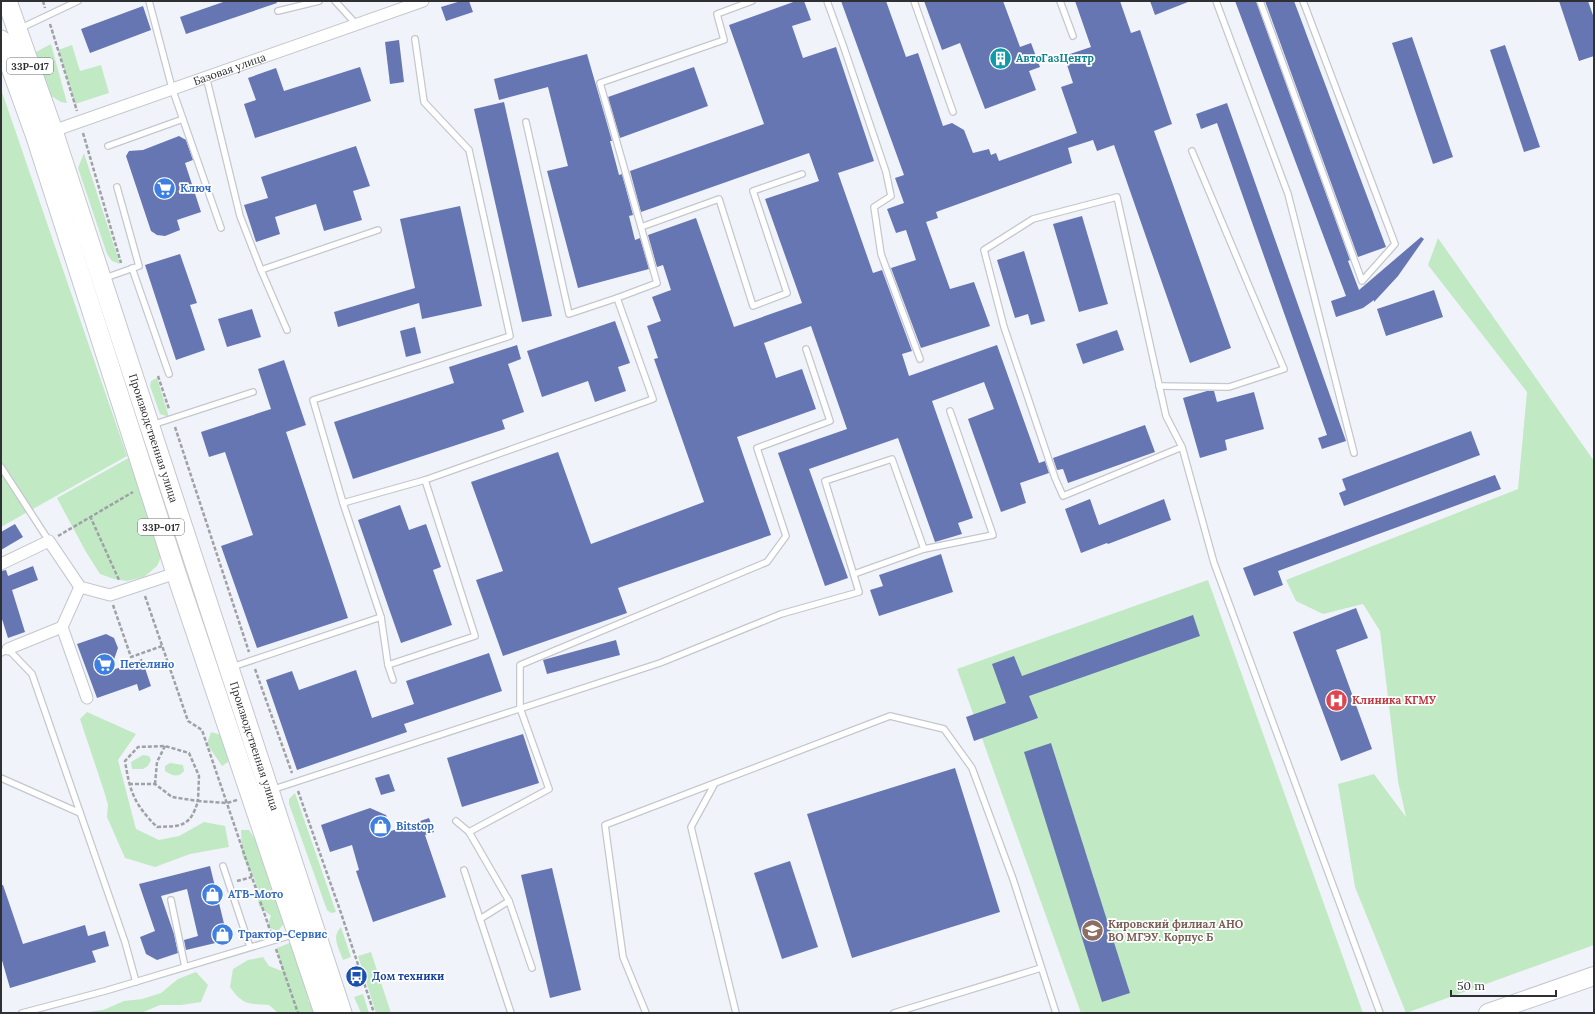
<svg xmlns="http://www.w3.org/2000/svg" width="1595" height="1014" font-family="Lora,serif">
	<rect width="100%" height="100%" fill="#f1f3fa"/>
	<g fill="#c1eac4">
		<polygon points="51,44 67,103 61,102 48,94 36,52"/>
		<polygon points="72,45 80,71 101,65 109,93 75,104 58,50"/>
		<polygon points="1,89 127,456 1,527"/>
		<polygon points="84,153 120,264 112,261 107,254 78,168"/>
		<polygon points="1438,238 1594,461 1594,945 1406,1013 1355,887 1338,784 1374,774 1406,817 1398,781 1380,631 1363,604 1323,614 1296,601 1286,580 1518,489 1527,392 1428,265"/>
		<polygon points="157,378 169,417 160,414 150,386 151,381"/>
		<polygon points="132,456 163,553 157,566 144,577 127,581 114,579 100,574 86,552 57,498"/>
		<polygon points="1208,580 1363,1013 1081,1013 957,669"/>
		<polygon points="87,712 136,734 118,760 136,829 159,840 179,836 204,822 225,826 229,847 190,854 155,867 125,858 107,817 108,805 104,791 80,719"/>
		<polygon points="211,732 221,735 227,747 228,762 222,766 207,744"/>
		<polygon points="143,755 149,756 151,760 148,766 143,769 132,769 131,762"/>
		<path d="M170 763 183 765 184 771C179 778 172 776 165 771V766Z"/>
		<polygon points="295,793 336,912 331,913 327,910 289,804 289,799"/>
		<polygon points="241,830 249,830 261,848 286,921 278,931 267,927 271,916 259,906 255,880 242,855"/>
		<path d="M341 927 351 957 343 960C339 948 331 937 341 927Z"/>
		<path d="M292 942 311 985 308 1001 319 1013H278L269 1005C249 1004 242 1005 230 987L233 969 248 960 263 957 269 966 282 971 277 948Z"/>
		<polygon points="371,952 391,1013 376,1013 358,956"/>
		<polygon points="196,972 208,985 201,1002 181,1005 160,1005 141,1013 81,1013 103,1010 124,1001 142,999 161,993 178,979"/>
		<polygon points="363,994 369,1013 361,1013 354,997"/>
	</g>
	<g fill="#6576b2">
		<polygon points="226,1 276,1 277,3 186,34 180,17"/>
		<polygon points="461,1 469,1 473,12 446,21 441,7"/>
		<polygon points="796,1 804,1 811,20 792,26 803,58 836,47 874,161 838,173 873,273 882,270 912,351 902,354 909,376 997,345 1039,463 1045,461 1049,473 1020,483 1026,503 1001,512 968,419 994,409 984,382 932,401 973,518 958,523 962,534 935,542 898,438 809,469 848,578 825,586 778,453 847,429 811,326 764,343 776,378 802,369 816,409 737,437 771,535 618,588 627,613 503,656 476,580 503,571 471,482 558,452 591,544 704,502 654,359 658,358 647,326 661,321 652,297 671,290 663,265 657,267 648,235 696,218 734,327 802,303 765,199 819,181 809,153 641,212 630,171 764,124 729,25"/>
		<polygon points="841,1 886,1 906,57 918,53 943,126 952,123 964,130 973,153 989,149 991,155 996,153 999,161 1077,133 1061,87 1073,83 1064,56 1091,47 1075,1 1120,1 1131,33 1140,30 1172,124 1154,131 1231,348 1190,363 1114,145 1097,151 1093,140 1068,148 1072,163 936,212 938,218 926,222 950,289 974,282 990,326 921,348 891,268 916,260 906,230 896,233 887,209 904,203 895,178 904,175"/>
		<polygon points="924,1 1003,1 1020,47 1031,43 1040,67 1029,71 1036,90 985,109 960,43 942,50"/>
		<polygon points="1150,1 1188,1 1188,2 1155,15"/>
		<polygon points="1235,1 1256,1 1350,260 1348,261 1359,290 1421,237 1424,239 1398,276 1374,302 1374,300 1363,308 1336,317 1331,301 1346,296"/>
		<polygon points="1265,1 1294,1 1386,247 1358,257"/>
		<polygon points="1559,1 1588,1 1594,18 1594,56 1579,61"/>
		<polygon points="143,6 151,30 90,53 81,29"/>
		<polygon points="1412,37 1453,157 1433,164 1392,43"/>
		<polygon points="399,40 404,82 390,84 385,42"/>
		<polygon points="1505,45 1540,147 1524,152 1490,50"/>
		<polygon points="587,54 612,141 610,141 619,175 622,174 633,215 629,216 635,240 640,238 649,269 578,288 547,171 568,166 548,87 499,100 494,79"/>
		<polygon points="360,67 371,101 255,138 244,104 256,100 248,78 276,68 284,91"/>
		<polygon points="694,67 708,106 620,138 608,97"/>
		<polygon points="504,102 552,316 522,322 474,109"/>
		<polygon points="1227,103 1346,441 1322,449 1318,438 1327,435 1217,123 1201,129 1196,114"/>
		<polygon points="179,136 186,140 193,160 185,163 201,212 177,220 180,230 165,236 157,235 151,231 126,156 129,151 143,150"/>
		<polygon points="356,146 370,186 353,191 362,220 324,231 316,204 275,217 280,234 256,242 244,205 268,198 261,177"/>
		<polygon points="460,206 482,306 422,319 419,303 338,327 334,312 415,288 400,219"/>
		<polygon points="1082,216 1108,304 1079,312 1053,224"/>
		<polygon points="1024,251 1045,321 1031,325 1028,314 1015,318 997,260"/>
		<polygon points="180,254 197,303 190,305 205,350 176,360 145,265"/>
		<polygon points="1434,290 1443,317 1386,336 1377,309"/>
		<polygon points="252,309 261,337 227,347 218,319"/>
		<polygon points="615,321 630,363 618,367 626,391 595,402 588,381 542,397 527,351"/>
		<polygon points="415,327 421,353 406,357 400,331"/>
		<polygon points="1117,330 1124,350 1083,364 1076,344"/>
		<polygon points="517,345 521,359 508,364 524,412 502,420 505,429 353,479 334,422 454,383 449,367"/>
		<polygon points="284,360 306,425 286,432 348,618 257,648 221,546 253,535 225,452 209,457 201,432 271,409 258,369"/>
		<polygon points="1207,391 1214,391 1217,402 1254,392 1264,429 1225,440 1227,450 1200,458 1183,398"/>
		<polygon points="1145,425 1155,452 1068,483 1063,469 1057,470 1053,458"/>
		<polygon points="1471,431 1480,455 1344,506 1339,493 1346,490 1342,479"/>
		<polygon points="1495,475 1501,489 1278,571 1283,585 1254,596 1243,568"/>
		<polygon points="1090,499 1099,525 1164,499 1171,520 1108,544 1107,543 1081,553 1065,509"/>
		<polygon points="400,505 409,530 426,524 441,567 433,570 452,625 401,643 358,520"/>
		<polygon points="15,524 23,537 1,550 1,532"/>
		<polygon points="941,554 953,592 879,616 870,590 883,586 879,575"/>
		<polygon points="33,566 38,580 12,590 25,632 8,638 1,616 1,571 6,570 8,576"/>
		<polygon points="1356,608 1368,638 1336,650 1372,749 1341,761 1293,632"/>
		<polygon points="1193,615 1200,636 1029,696 1038,718 974,741 966,717 1006,703 992,664 1014,656 1022,676"/>
		<polygon points="106,634 114,638 118,648 110,671 142,659 151,686 139,691 137,684 97,698 77,644"/>
		<polygon points="616,640 620,655 547,674 543,660"/>
		<polygon points="489,653 502,691 404,724 407,732 297,770 266,680 292,671 299,690 356,670 372,718 414,704 406,681"/>
		<polygon points="523,734 539,783 462,807 447,758"/>
		<polygon points="1051,743 1130,993 1102,1002 1024,752"/>
		<polygon points="955,768 1000,912 852,958 807,814"/>
		<polygon points="389,774 395,791 381,795 375,778"/>
		<polygon points="370,808 386,815 391,831 429,818 434,832 425,835 446,897 373,922 356,871 359,870 352,845 330,852 321,825"/>
		<polygon points="790,861 818,947 782,959 754,873"/>
		<polygon points="210,866 228,940 186,950 184,940 198,936 187,889 161,896 174,934 178,953 157,960 146,954 140,937 155,931 139,884"/>
		<polygon points="552,868 581,990 550,998 521,875"/>
		<polygon points="1,885 3,885 23,944 85,925 88,936 105,931 109,946 92,951 96,962 10,988 1,957"/>
	</g>
	<g fill="none" stroke-linecap="round" stroke-linejoin="round">
		<defs>
			<g id="service">
				<polyline points="149,1 172,88 221,228"/>
				<polyline points="335,1 356,24"/>
				<polyline points="827,1 843,45 886,172 891,196 874,207 881,254 920,359"/>
				<polyline points="914,1 953,112"/>
				<polyline points="1060,1 1073,36"/>
				<polyline points="1216,1 1288,194 1354,453"/>
				<polyline points="1260,1 1362,281 1395,244 1303,1"/>
				<polyline points="278,11 319,1"/>
				<polyline points="19,29 78,1"/>
				<polyline points="415,39 424,102 469,150 510,336 313,400 343,503 425,480 653,399 617,298 657,283 600,83 724,40 717,14 752,1"/>
				<polyline points="206,76 240,216 261,270 378,230"/>
				<polyline points="526,122 569,314 617,298"/>
				<polyline points="108,146 183,119"/>
				<polyline points="641,227 719,199 753,306 787,293 753,191 802,174"/>
				<polyline points="132,268 169,374"/>
				<polyline points="261,270 287,330"/>
				<polyline points="105,278 139,266 117,187"/>
				<polyline points="1159,386 1229,387 1284,369 1192,151"/>
				<polyline points="152,425 253,392"/>
				<polyline points="1182,447 1063,496 1055,478 1004,327 984,250 1033,219 1117,197 1166,416 1182,447 1214,563 1380,1013"/>
				<polyline points="1,467 49,541"/>
				<polyline points="343,503 381,617"/>
				<polyline points="924,549 993,535 950,411"/>
				<polyline points="1,653 8,649 32,674 125,942 136,982"/>
				<polyline points="388,665 475,636 425,480"/>
				<polyline points="232,667 381,617 388,665 393,680"/>
				<polyline points="1,778 80,813"/>
				<polyline points="714,785 691,827 736,1013"/>
				<polyline points="271,790 660,663 781,614 859,592 825,481 892,459 924,549 854,574"/>
				<polyline points="456,821 469,832"/>
				<polyline points="223,866 250,947"/>
				<polyline points="464,870 511,1013"/>
				<polyline points="171,900 185,967"/>
				<polyline points="509,901 532,968"/>
				<polyline points="480,919 509,901 469,832 549,789 520,708 520,665 767,562 786,536 757,448 830,421 806,349"/>
				<polyline points="22,1013 105,991 295,934"/>
				<polyline points="646,1013 623,957 605,825 890,716 944,729 972,768 1013,879 1056,1013"/>
				<polyline points="894,1013 1041,968"/>
			</g>
			<g id="minor">
				<path id="s1" d="M53 131 423 1"/>
				<polyline points="1,564 49,541 80,587 110,595 176,573"/>
				<polyline points="80,587 62,627 87,698"/>
				<polyline points="8,649 62,627"/>
			</g>
			<polyline id="primary" points="1488,1013 1594,976"/>
			<g id="trunk">
				<path id="s2" d="M7 1 53 131 342 1013"/>
				<polyline points="1,40 36,137 176,573 324,1013"/>
			</g>
		</defs>
		<use href="#service" stroke="#c4c7cd" stroke-width="8"/>
		<use href="#minor" stroke="#c4c7cd" stroke-width="13"/>
		<use href="#primary" stroke="#c4c7cd" stroke-width="20"/>
		<use href="#trunk" stroke="#c4c7cd" stroke-width="21"/>
		<g stroke="#9fa1a6" stroke-width="2.5" stroke-dasharray="4 2" stroke-linecap="butt">
			<polyline points="43,1 45,8"/>
			<polyline points="50,24 77,111"/>
			<polyline points="83,133 121,263"/>
			<polyline points="158,376 169,409"/>
			<polyline points="175,427 249,652"/>
			<polyline points="90,516 119,580"/>
			<polyline points="58,536 133,492"/>
			<polyline points="145,596 188,721 202,730 271,933"/>
			<polyline points="113,605 131,657 162,646"/>
			<polyline points="255,669 292,773"/>
			<path d="M129 784H155L172 797 198 801 199 776 189 753 165 746 138 747 125 761C130 792 134 804 157 827 182 826 190 827 198 801L227 803 237 800"/>
			<polyline points="155,784 157,762 165,746"/>
			<polyline points="298,791 341,913 374,1013"/>
			<polyline points="237,881 252,877"/>
			<polyline points="276,949 298,1013"/>
		</g>
		<use href="#service" stroke="#fff" stroke-width="5.5"/>
		<use href="#minor" stroke="#fff" stroke-width="11"/>
		<use href="#primary" stroke="#fff" stroke-width="18"/>
		<use href="#trunk" stroke="#fff" stroke-width="19"/>
	</g>
	<defs>
		<symbol id="building-disc" viewBox="-11 -11 22 22"><circle r="9.5" fill="#0f9aa8" stroke="#fff"/><path d="M-4-6H4V6H1V3H-1V6H-4ZM-2.5-4.3h1.7v1.8h-1.7ZM.8-4.3h1.7v1.8H.8ZM-2.5-1h1.7V.8h-1.7ZM.8-1h1.7V.8H.8Z" fill="#fff"/></symbol>
		<symbol id="supermarket-disc" viewBox="-11 -11 22 22"><circle r="9.5" fill="#3f7fe0" stroke="#fff"/><path d="M-6-5.5h2.5l.6 2H6L4.5 2H-2.5L-4.4-4H-6ZM-1.5 3.2a1.3 1.3 0 1 0 .1 0ZM3 3.2a1.3 1.3 0 1 0 .1 0Z" fill="#fff"/></symbol>
		<symbol id="hospital-disc" viewBox="-11 -11 22 22"><circle r="9.5" fill="#e0444e" stroke="#fff"/><path d="M-5-5h3v3.5h4V-5h3V5h-3V1.5h-4V5h-3Z" fill="#fff"/></symbol>
		<symbol id="shop-disc" viewBox="-11 -11 22 22"><circle r="9.5" fill="#3f7fe0" stroke="#fff"/><path d="M-5-2.5h2.3a2.7 3.5 0 0 1 5.4 0H5L5.5 6h-11ZM-1.5-2.5h3a1.5 2.3 0 0 0-3 0Z" fill="#fff"/></symbol>
		<symbol id="university-disc" viewBox="-11 -11 22 22"><circle r="9.5" fill="#8d6e63" stroke="#fff"/><path d="M0-5L7-2L0 1L-7-2ZM-4 1L0 2.5L4 1V4Q0 6-4 4Z" fill="#fff"/></symbol>
		<symbol id="bus-disc" viewBox="-11 -11 22 22"><circle r="9.5" fill="#1a4fb4" stroke="#fff"/><path d="M-5-6H5V4H4V6H2V4H-2V6H-4V4H-5ZM-3.5-4V0h7V-4ZM-3.5 1.2v1.5H-2V1.2ZM2 1.2v1.5H3.5V1.2Z" fill="#fff"/></symbol>
	</defs>
	<g fill-rule="evenodd">
		<use href="#building-disc" x="988" y="46" width="25" height="25"/>
		<use href="#supermarket-disc" x="152" y="176" width="25" height="25"/>
		<use href="#supermarket-disc" x="92" y="652" width="25" height="25"/>
		<use href="#hospital-disc" x="1324" y="688" width="25" height="25"/>
		<use href="#shop-disc" x="368" y="814" width="25" height="25"/>
		<use href="#shop-disc" x="200" y="882" width="25" height="25"/>
		<use href="#university-disc" x="1080" y="918" width="25" height="25"/>
		<use href="#shop-disc" x="210" y="922" width="25" height="25"/>
		<use href="#bus-disc" x="344" y="964" width="25" height="25"/>
	</g>
	<g text-anchor="middle" dominant-baseline="central" stroke-width="3.5" stroke-linejoin="round" paint-order="stroke">
		<g fill="#fff" stroke="#6d6e70" stroke-width="1">
			<rect x="7" y="58" width="46" height="16" rx="3"/>
			<rect x="138" y="519" width="46" height="16" rx="3"/>
		</g>
		<g font-size="10" font-weight="bold" fill="#2f3033">
			<text x="30" y="66">33Р-017</text>
			<text x="161" y="527">33Р-017</text>
		</g>
		<g font-size="11" font-weight="bold" fill="#0d838f" stroke="#fff" text-anchor="start">
			<text x="1016" y="58">АвтоГазЦентр</text>
		</g>
		<g font-size="11" fill="#2f3033" stroke="#fff">
			<text stroke="none"><textPath href="#s1" startOffset="187">Базовая улица</textPath></text>
			<text stroke="none"><textPath href="#s2" startOffset="461">Производственная улица</textPath></text>
			<text stroke="none"><textPath href="#s2" startOffset="785">Производственная улица</textPath></text>
		</g>
		<g font-size="11" font-weight="bold" fill="#366cbe" stroke="#fff" text-anchor="start">
			<text x="180" y="188">Ключ</text>
			<text x="120" y="664">Петелино</text>
			<text x="396" y="826">Bitstop</text>
			<text x="228" y="894">АТВ-Мото</text>
			<text x="238" y="934">Трактор-Сервис</text>
		</g>
		<g font-size="11" font-weight="bold" fill="#be3a42" stroke="#fff" text-anchor="start">
			<text x="1352" y="700">Клиника КГМУ</text>
		</g>
		<g font-size="11" font-weight="bold" fill="#785e54" stroke="#fff" text-anchor="start">
			<text x="1108" y="924">Кировский филиал АНО<tspan x="1108" dy="13">ВО МГЭУ. Корпус Б</tspan></text>
		</g>
		<g font-size="11" font-weight="bold" fill="#164399" stroke="#fff" text-anchor="start">
			<text x="372" y="976">Дом техники</text>
		</g>
	</g>
	<rect width="1595" height="1014" fill="none" stroke="#2f3033" stroke-width="4"/>
	<path d="M1451 990v6h105v-6" fill="none" stroke="#2f3033" stroke-width="2"/>
	<text x="1457" y="990" font-size="12" fill="#2f3033" stroke="#ffffff" stroke-width="3" paint-order="stroke">50 m</text>
</svg>
